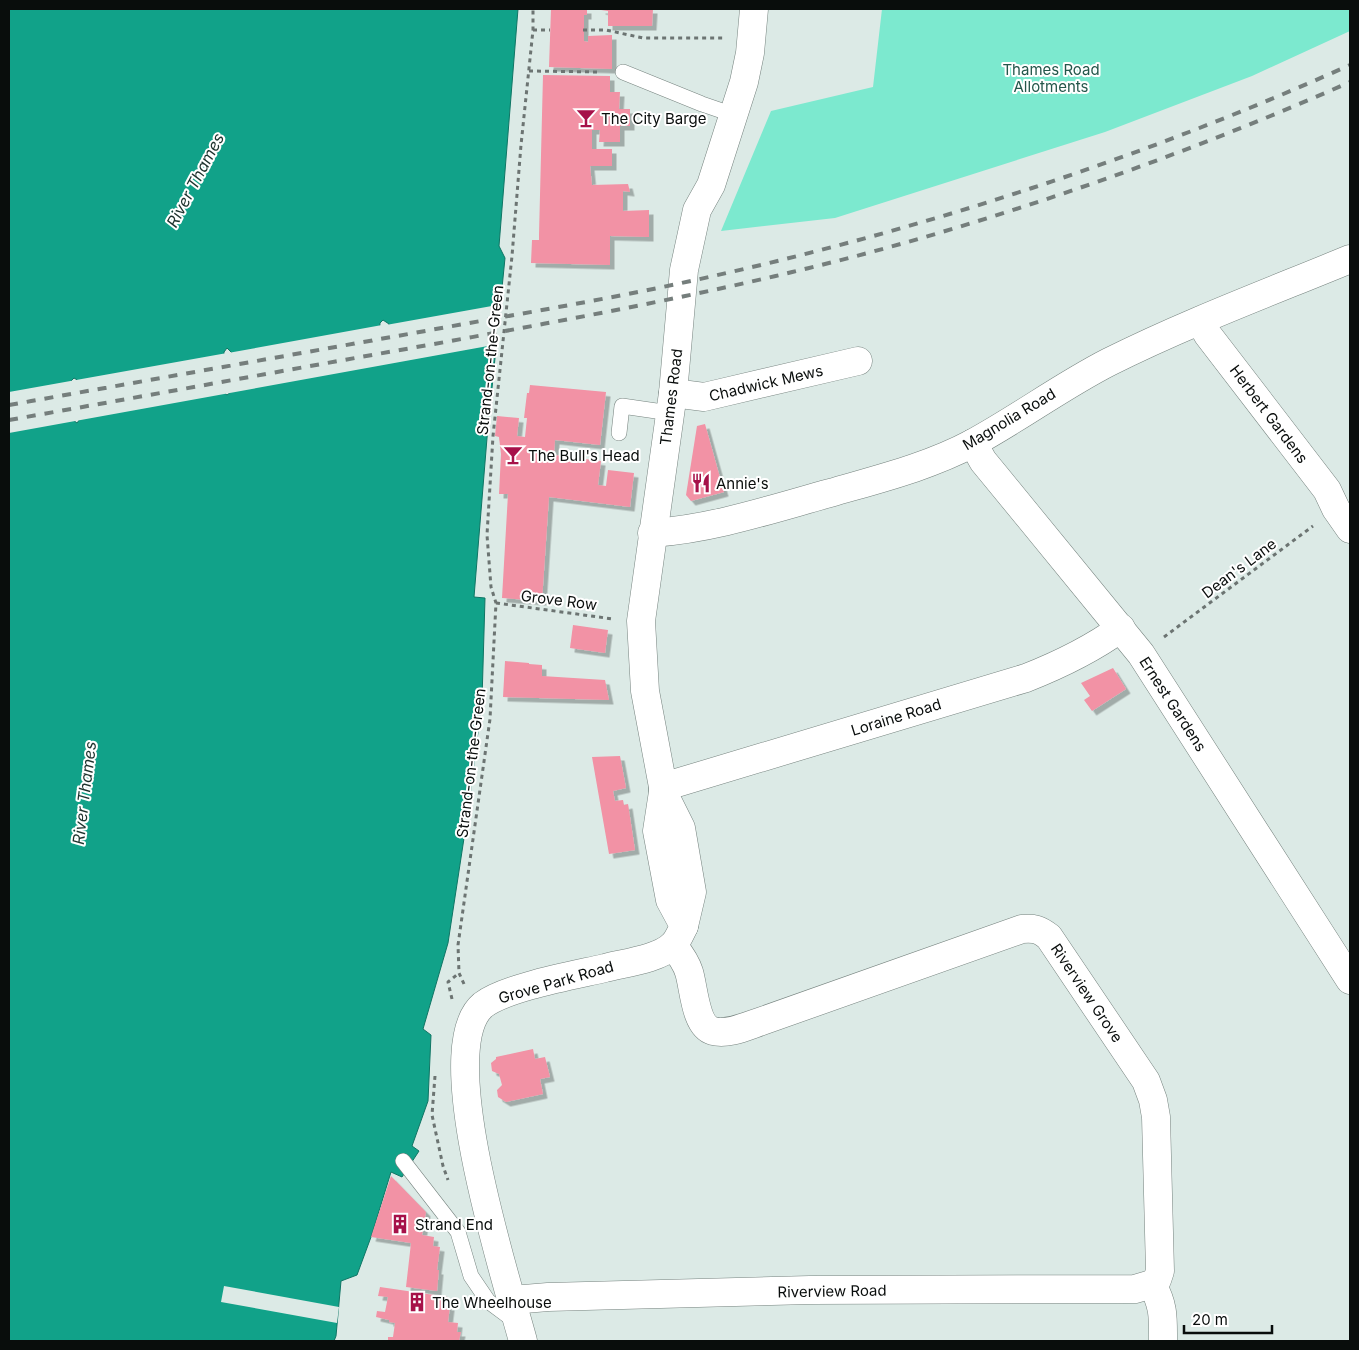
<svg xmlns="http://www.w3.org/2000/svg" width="1359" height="1350" font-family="Inter,sans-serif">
	<defs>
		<filter id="shadow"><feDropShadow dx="4.5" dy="4.5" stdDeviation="0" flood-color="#0004"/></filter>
	</defs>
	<rect width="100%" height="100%" fill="#dceae6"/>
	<polygon fill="#7ce9cf" points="882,9 1350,9 1350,31 1252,76 1105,132 835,218 721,231 771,111 873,87"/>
	<path fill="#11a289" stroke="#0f7564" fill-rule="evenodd" d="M9 9H518L499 246 505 258 487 438 474 597 485 598 482 700 468 812 448 943 423 1029 431 1035 428 1101 412 1146 419 1151 402 1177 391 1172 371 1237 357 1275 341 1281 336 1336 334 1341H9ZM383 320 389 324 387 360 382 364 378 360 380 323ZM227 348 232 353V391L227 395 223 392 224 352ZM74 378 79 381 80 419 77 423 73 420 71 381Z"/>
	<g fill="#dceae6">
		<polygon points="503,304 499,344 9,433 9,392 227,353 227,392 229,390 228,353 382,325 380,359 382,360 384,359 386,325"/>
		<polygon points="224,1286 339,1307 337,1323 221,1302"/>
	</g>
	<g fill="#f292a5" filter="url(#shadow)">
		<polygon points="551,9 587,9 587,15 584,15 584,41 588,42 588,36 612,35 612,69 549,67"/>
		<polygon points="601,9 653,9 652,26 608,26 608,11 601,10"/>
		<polygon points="543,75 610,76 610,92 620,92 619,109 630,109 630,126 620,126 620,142 599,142 600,130 592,130 592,149 612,149 612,166 590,166 592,185 628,184 630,192 623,191 623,211 649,210 649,237 610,236 610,265 531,263 532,240 539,240 539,235"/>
		<polygon points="530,385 606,392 600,445 555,440 554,455 601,461 598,485 606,486 608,470 634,473 630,507 549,497 542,601 502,598 508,494 499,494 501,454 499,437 495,436 497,416 519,418 517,436 525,437 527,418 524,418 527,393 529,393"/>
		<polygon points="705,424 724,492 691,501 686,495 697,426"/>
		<polygon points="573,625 608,630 605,653 570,648"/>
		<polygon points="505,661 529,663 529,664 542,665 542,676 605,680 609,700 503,697"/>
		<polygon points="1113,668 1126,689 1092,711 1084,700 1090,696 1081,683"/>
		<polygon points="620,756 626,788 613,791 615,801 623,800 624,805 628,804 635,850 609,854 592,757"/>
		<polygon points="533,1049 535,1059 545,1057 550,1077 540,1079 543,1094 506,1102 498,1097 497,1090 502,1085 499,1074 492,1071 491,1063 496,1059 496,1057"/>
		<polygon points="391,1176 426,1212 422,1235 434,1237 433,1246 440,1247 437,1270 439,1270 437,1291 406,1287 411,1243 371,1237"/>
		<polygon points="380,1287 448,1297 447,1306 450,1306 448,1322 458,1323 457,1332 461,1332 459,1341 388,1341 388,1337 393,1337 395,1323 389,1322 389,1320 376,1317 377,1311 385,1312 388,1297 378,1296"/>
	</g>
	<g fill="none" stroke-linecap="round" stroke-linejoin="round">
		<defs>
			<g id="service">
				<polyline points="623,72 702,104 734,115"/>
				<polyline points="619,433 622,406 670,413"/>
				<polyline points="403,1161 458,1232 471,1276 488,1301 515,1321"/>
			</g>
			<g id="minor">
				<polyline points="1200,321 1208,335 1327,490 1336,509 1350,529"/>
				<polyline points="673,393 704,397 858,361"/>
				<polyline points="973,443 983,461 997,478 1141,654 1350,980"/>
				<path d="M652 533C712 529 772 509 830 493 878 479 928 467 973 443 1019 418 1062 386 1109 362 1187 323 1270 292 1350 259"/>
				<path d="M663 787 1026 678C1059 665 1092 649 1121 628"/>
				<polyline points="684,926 692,892 681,828 663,792 663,787 645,691 641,621 673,393 684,270 697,210 711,185 744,82 750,53 754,9"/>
				<path d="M673 945C680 954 686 962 689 972 694 988 695 1026 713 1031 728 1035 747 1026 762 1021L1022 929C1034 928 1039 929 1049 937L1146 1081 1153 1100 1156 1117 1160 1271 1157 1280 1152 1284C1164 1306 1163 1317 1163 1341"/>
				<polyline points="512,1300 548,1297 810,1290 1135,1289 1152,1284"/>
				<path d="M523 1341C507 1281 431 1048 483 1005 507 987 575 975 605 968 624 963 659 959 673 945 678 940 681 932 684 926L670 900 657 831 663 792"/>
			</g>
		</defs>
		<use href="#service" stroke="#76837f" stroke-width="16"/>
		<use href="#minor" stroke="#76837f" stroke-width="29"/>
		<g stroke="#6c7472" stroke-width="3" stroke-dasharray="4 4" stroke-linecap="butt">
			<polyline points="533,30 550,30"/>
			<polyline points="583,30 606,30 643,38 724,38"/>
			<polyline points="529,71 601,72"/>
			<polyline points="496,603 613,619"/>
			<polyline points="1164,637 1313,526"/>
			<polyline points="464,984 459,973 458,945 490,719 496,603 491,587 487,535 493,436 512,256 521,145 533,30 533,9"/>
			<polyline points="452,999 448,982 459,973"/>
			<polyline points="435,1076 432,1115 443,1166 448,1180"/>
		</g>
		<use href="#service" stroke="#fff" stroke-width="15"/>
		<use href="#minor" stroke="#fff" stroke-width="28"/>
		<g stroke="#757e7c" stroke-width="4" stroke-dasharray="9 9" stroke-linecap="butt">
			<path d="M9 405C144 381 279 357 414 333 512 315 611 299 709 277 928 228 1145 157 1350 65"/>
			<path d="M9 420C151 395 292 369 434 344 599 314 764 284 925 237 1069 195 1212 143 1350 82"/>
		</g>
	</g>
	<defs>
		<symbol id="bar-bare" viewBox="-9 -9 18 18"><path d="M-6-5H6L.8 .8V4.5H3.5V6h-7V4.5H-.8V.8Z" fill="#a61149" stroke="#fff" stroke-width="2.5" paint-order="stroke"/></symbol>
		<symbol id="restaurant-bare" viewBox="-9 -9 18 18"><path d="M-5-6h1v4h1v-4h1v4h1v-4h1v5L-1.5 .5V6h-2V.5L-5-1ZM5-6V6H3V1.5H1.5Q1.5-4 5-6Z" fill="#a61149" stroke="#fff" stroke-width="2.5" paint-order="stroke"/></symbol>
		<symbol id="building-bare" viewBox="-9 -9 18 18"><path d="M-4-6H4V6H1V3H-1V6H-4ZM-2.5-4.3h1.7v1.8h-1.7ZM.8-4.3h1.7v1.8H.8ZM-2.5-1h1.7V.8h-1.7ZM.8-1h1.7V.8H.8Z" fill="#a61149" stroke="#fff" stroke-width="2.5" paint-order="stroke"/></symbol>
	</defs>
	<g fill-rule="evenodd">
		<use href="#bar-bare" x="572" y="104" width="28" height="28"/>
		<use href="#bar-bare" x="499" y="441" width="28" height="28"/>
		<use href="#restaurant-bare" x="687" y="469" width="28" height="28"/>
		<use href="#building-bare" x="386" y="1210" width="28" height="28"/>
		<use href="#building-bare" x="403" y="1288" width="28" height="28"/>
	</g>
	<g text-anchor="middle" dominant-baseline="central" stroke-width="4" stroke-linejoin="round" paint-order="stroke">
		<g font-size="15" fill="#24574b" stroke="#fff">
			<text x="1051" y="69">Thames Road<tspan x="1051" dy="17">Allotments</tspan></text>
		</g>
		<g font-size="15" fill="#090d0c" stroke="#fff" text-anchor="start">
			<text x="601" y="118">The City Barge</text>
			<text x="528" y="455">The Bull's Head</text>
			<text x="716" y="483">Annie's</text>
			<text x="415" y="1224">Strand End</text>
			<text x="432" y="1302">The Wheelhouse</text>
		</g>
		<g font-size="15" fill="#090d0c" stroke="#fff">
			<text transform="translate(490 360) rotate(-84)">Strand-on-the-Green</text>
			<text transform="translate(766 383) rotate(-13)">Chadwick Mews</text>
			<text transform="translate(671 397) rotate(-83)">Thames Road</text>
			<text transform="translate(1269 414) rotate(53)">Herbert Gardens</text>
			<text transform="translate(1009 419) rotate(-31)">Magnolia Road</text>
			<text transform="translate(1239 568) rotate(-37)">Dean's Lane</text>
			<text transform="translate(559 600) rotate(7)">Grove Row</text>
			<text transform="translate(1173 704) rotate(57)">Ernest Gardens</text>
			<text transform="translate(896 717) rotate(-17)">Loraine Road</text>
			<text transform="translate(471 763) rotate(-83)">Strand-on-the-Green</text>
			<text transform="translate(556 982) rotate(-16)">Grove Park Road</text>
			<text transform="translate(1087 993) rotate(56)">Riverview Grove</text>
			<text transform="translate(832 1291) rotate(-1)">Riverview Road</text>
		</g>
		<g font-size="16" font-style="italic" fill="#1d322d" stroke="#fff">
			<text transform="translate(195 180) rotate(-62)">River Thames</text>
			<text transform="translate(84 793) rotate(-83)">River Thames</text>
		</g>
	</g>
	<rect width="1359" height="1350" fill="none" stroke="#090d0c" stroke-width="20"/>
	<path d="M1184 1325v8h88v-8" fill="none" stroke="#090d0c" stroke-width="2.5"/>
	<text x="1192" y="1325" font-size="15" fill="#090d0c" stroke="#ffffff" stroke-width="4" paint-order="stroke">20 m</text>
</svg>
